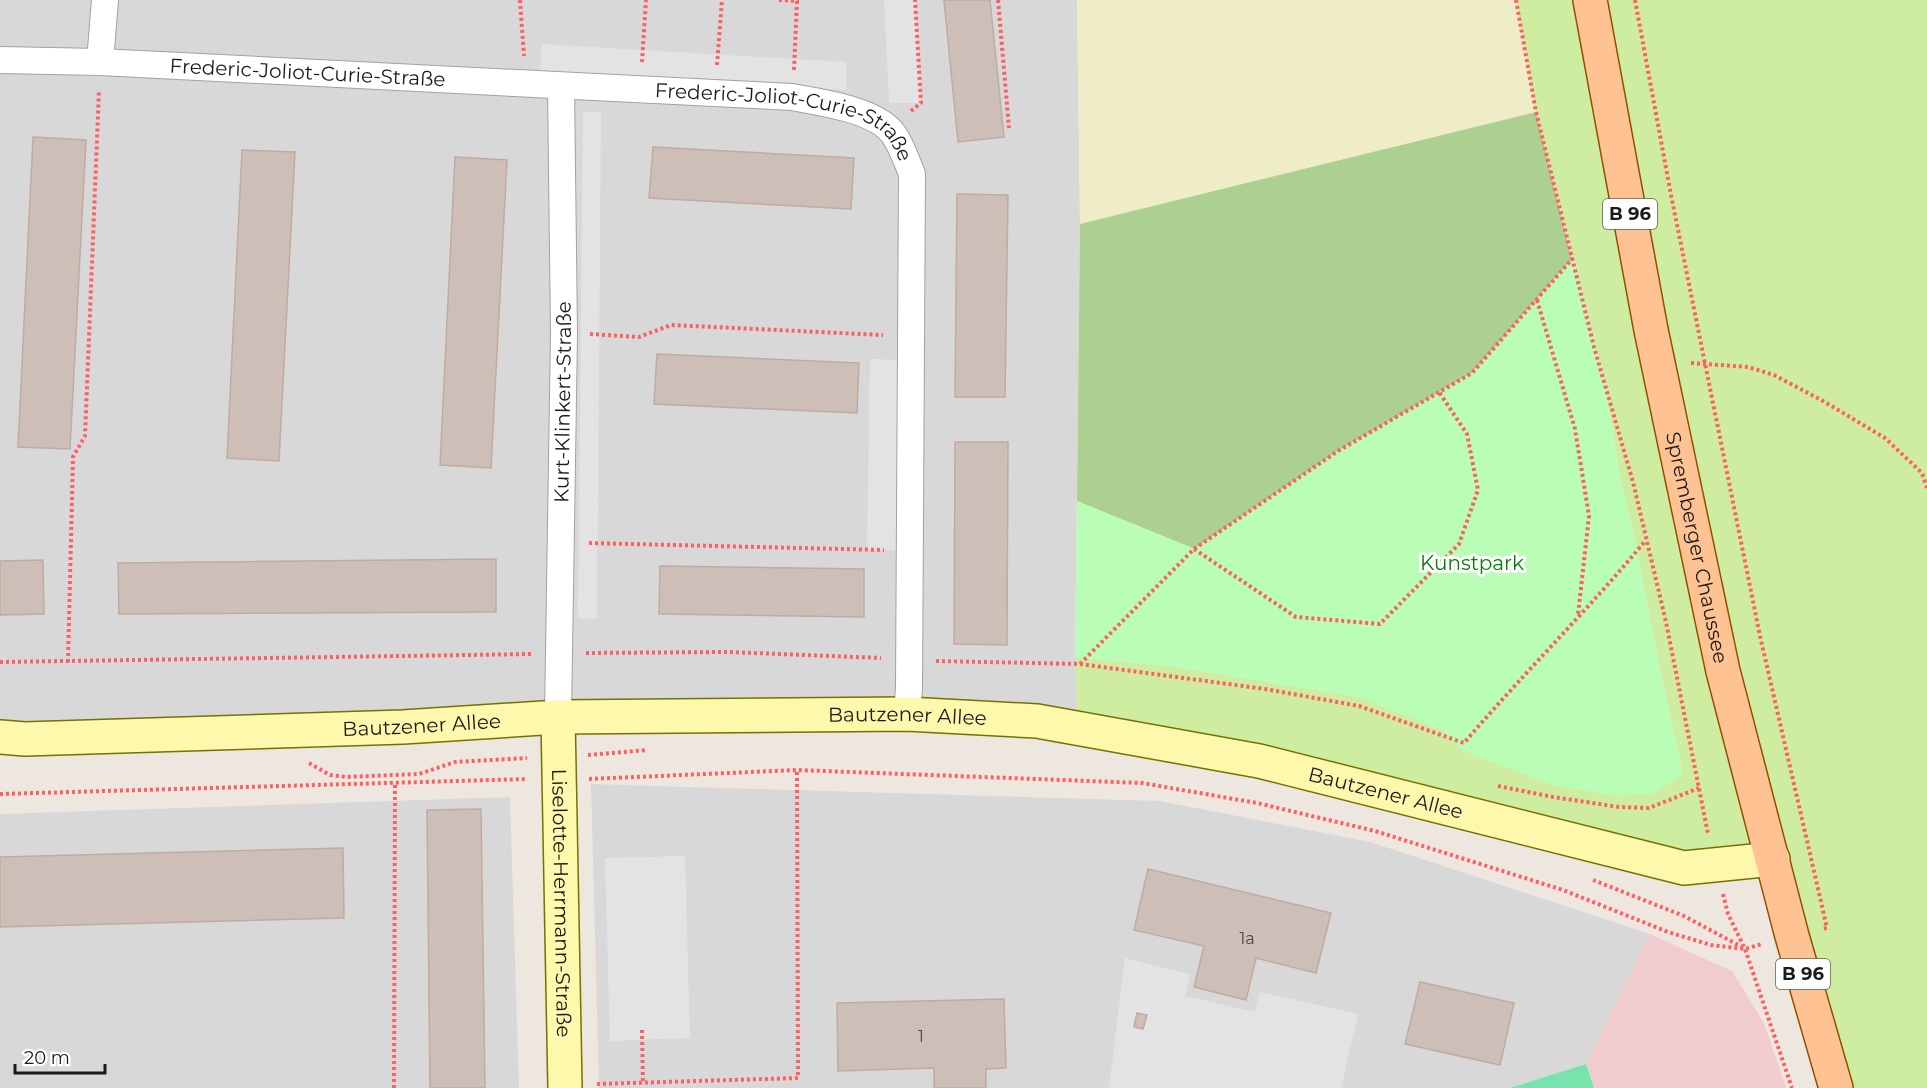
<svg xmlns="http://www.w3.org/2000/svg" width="1927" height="1088" font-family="Montserrat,sans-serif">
	<rect width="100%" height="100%" fill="#eee7df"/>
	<g fill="#d9d8d8">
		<polygon points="0,0 1077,0 1080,224 1075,657 1078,726 0,734"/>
		<polygon points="591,784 1160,801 1370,842 1650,934 1586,1064 1511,1088 599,1088"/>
		<polygon points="510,797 519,1088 0,1088 0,814"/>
	</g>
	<polygon fill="#f1cccf" points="1650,934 1732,971 1764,1023 1786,1088 1594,1088 1586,1064"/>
	<polygon fill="#efedc8" points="1077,0 1516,0 1536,112 1080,224"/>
	<g fill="#cfeda0">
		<polygon points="1516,0 1587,0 1768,858 1716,862 1078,726 1075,657 1175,667 1359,697 1443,730 1464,751 1683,775 1660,669 1635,540 1622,487 1605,384 1536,112"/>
		<polygon points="1595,0 1927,0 1927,1088 1841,1088 1795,938"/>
	</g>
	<polygon fill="#abd090" points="1536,112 1572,259 1472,373 1338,451 1194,549 1077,501 1080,224"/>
	<polygon fill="#b9fdb6" points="1573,259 1605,384 1622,487 1635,540 1660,669 1683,775 1653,793 1616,796 1553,785 1464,751 1443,730 1359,697 1175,667 1075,657 1077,501 1195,549 1338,451 1472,373"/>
	<polygon fill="#76e4ac" points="1586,1064 1594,1088 1510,1088"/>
	<g fill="#e3e3e3">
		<polygon points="884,0 915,0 921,103 889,103"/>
		<polygon points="542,44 846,62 846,90 540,72"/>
		<polygon points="583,112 601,112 597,619 578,618"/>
		<polygon points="870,359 900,360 897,550 867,550"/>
		<polygon points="685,856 690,1038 610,1041 605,858"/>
		<polygon points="1125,958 1190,974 1185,996 1255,1012 1260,992 1358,1014 1341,1088 1109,1088"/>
	</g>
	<g fill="#cdbfb8" stroke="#c0aba1" stroke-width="1.5">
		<polygon points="944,0 990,0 1004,137 958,142"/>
		<polygon points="33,137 86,140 70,449 18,447"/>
		<polygon points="653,147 854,158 851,209 649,198"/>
		<polygon points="242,150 295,152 279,461 227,458"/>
		<polygon points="455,157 507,160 491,468 440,465"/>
		<polygon points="957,194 1008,195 1005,397 955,397"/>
		<polygon points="657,354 859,363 857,413 654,404"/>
		<polygon points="955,442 1008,442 1007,645 954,644"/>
		<polygon points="496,559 496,612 119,614 118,563"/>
		<polygon points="43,560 44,614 0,615 0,561"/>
		<polygon points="660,566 864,569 864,617 659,614"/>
		<polygon points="481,809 485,1088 430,1088 427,810"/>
		<polygon points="343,848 344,918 0,927 0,857"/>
		<polygon points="1148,869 1331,913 1316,973 1256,958 1246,1000 1194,987 1204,946 1134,930"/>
		<polygon points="1420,982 1514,1003 1500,1065 1405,1044"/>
		<polygon points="1004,999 1006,1068 986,1069 986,1088 934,1088 934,1068 838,1071 837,1003"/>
		<polygon points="1137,1013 1147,1015 1143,1029 1134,1027"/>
	</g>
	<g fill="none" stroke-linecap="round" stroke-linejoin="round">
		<defs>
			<g id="street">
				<path id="s1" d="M105 0 100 62 792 97C819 102 869 109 889 129 899 138 907 162 912 174L909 687 907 714"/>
				<polyline points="0,60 100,62"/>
				<path id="s2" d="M558 717 564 333 561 86"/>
			</g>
			<g id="secondary">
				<path id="s3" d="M558 717 565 1088"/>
				<path id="s4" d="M0 737 25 739 403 727 558 717 907 714 1037 721 1259 761 1684 868 1773 859"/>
			</g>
			<g id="primary">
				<path id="s5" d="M1590 0 1651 330 1723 671 1792 936 1836 1088"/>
			</g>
		</defs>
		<use href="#street" stroke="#a2a2a2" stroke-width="28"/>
		<use href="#secondary" stroke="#747200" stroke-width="36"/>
		<use href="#primary" stroke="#924f00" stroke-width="36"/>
		<g stroke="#ff5f62" stroke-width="4" stroke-dasharray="3 3" stroke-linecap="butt">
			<polyline points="520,0 524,56"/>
			<polyline points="779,0 797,1 794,70"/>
			<polyline points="998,0 1009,128"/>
			<polyline points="1516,0 1536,112 1594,347 1633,482 1666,622 1708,834"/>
			<polyline points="1635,0 1671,195 1760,636 1827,928 1821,929"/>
			<polyline points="642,62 646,0"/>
			<polyline points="717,65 722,0"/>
			<polyline points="911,111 921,103 915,0"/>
			<polyline points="1537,300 1575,429 1589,516 1578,615"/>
			<polyline points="590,334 639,337 671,325 883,335"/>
			<polyline points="1691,363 1748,367 1774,375 1823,401 1885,438 1922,473 1927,488"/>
			<polyline points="589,543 884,550"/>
			<polyline points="1194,549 1296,617 1380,624 1459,544 1478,490 1467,434 1439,392"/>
			<polyline points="586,653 728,652 881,658"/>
			<path d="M936 661 1080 664 1265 689 1359 706 1464 743C1523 674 1588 610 1646 540"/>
			<polyline points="0,662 533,654"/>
			<polyline points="68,662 73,457 85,436 99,90"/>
			<polyline points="1080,664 1194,549 1338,451 1472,373 1573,258"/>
			<polyline points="588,755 647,750"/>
			<polyline points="309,763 330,775 347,777 419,774 455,762 527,758"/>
			<polyline points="589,779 797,770 1142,783 1257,803 1375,831 1563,890 1668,932 1711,945 1745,949 1762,944"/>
			<polyline points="1498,786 1553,797 1619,807 1649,808 1699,788"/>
			<polyline points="0,794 527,779"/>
			<polyline points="1593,880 1684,916 1742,947"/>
			<polyline points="1723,894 1728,914 1745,949 1792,1088"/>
			<polyline points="642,1030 643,1083"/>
			<polyline points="597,1084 798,1078 797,770"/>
			<polyline points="394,1088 395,783"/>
		</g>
		<use href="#street" stroke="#fff" stroke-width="26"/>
		<use href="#secondary" stroke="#fef8ac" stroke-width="33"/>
		<use href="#primary" stroke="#ffc393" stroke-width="33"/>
	</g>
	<g text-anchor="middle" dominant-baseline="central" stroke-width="6" stroke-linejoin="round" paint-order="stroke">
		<g font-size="16" fill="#484442">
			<text x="1247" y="938">1a</text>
			<text x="921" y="1036">1</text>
		</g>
		<g fill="#fff" stroke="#5f5f5f" stroke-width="1.5">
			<rect x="1603" y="199" width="54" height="30" rx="4.5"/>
			<rect x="1776" y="959" width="54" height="30" rx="4.5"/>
		</g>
		<g font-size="18" font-weight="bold" fill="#1b1b1b">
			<text x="1630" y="214">B 96</text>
			<text x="1803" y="974">B 96</text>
		</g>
		<g font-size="20" fill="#1b1b1b" stroke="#fff">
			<text stroke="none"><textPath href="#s1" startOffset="270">Frederic-Joliot-Curie-Straße</textPath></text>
			<text stroke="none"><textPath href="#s1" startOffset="756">Frederic-Joliot-Curie-Straße</textPath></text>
			<text stroke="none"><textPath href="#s2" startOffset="315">Kurt-Klinkert-Straße</textPath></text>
			<text stroke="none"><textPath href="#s5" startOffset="558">Spremberger Chaussee</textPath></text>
			<text stroke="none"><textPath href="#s4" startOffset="908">Bautzener Allee</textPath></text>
			<text stroke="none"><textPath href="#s4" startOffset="422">Bautzener Allee</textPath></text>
			<text stroke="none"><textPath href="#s4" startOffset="1394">Bautzener Allee</textPath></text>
			<text stroke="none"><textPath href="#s3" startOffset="186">Liselotte-Herrmann-Straße</textPath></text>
		</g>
		<g font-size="20" fill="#087e03" stroke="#fff">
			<text x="1472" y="563">Kunstpark</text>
		</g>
	</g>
	<path d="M15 1064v9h90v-9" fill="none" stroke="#1b1b1b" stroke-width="3"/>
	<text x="24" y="1064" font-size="18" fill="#1b1b1b" stroke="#ffffff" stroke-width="4.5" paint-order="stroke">20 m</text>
</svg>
